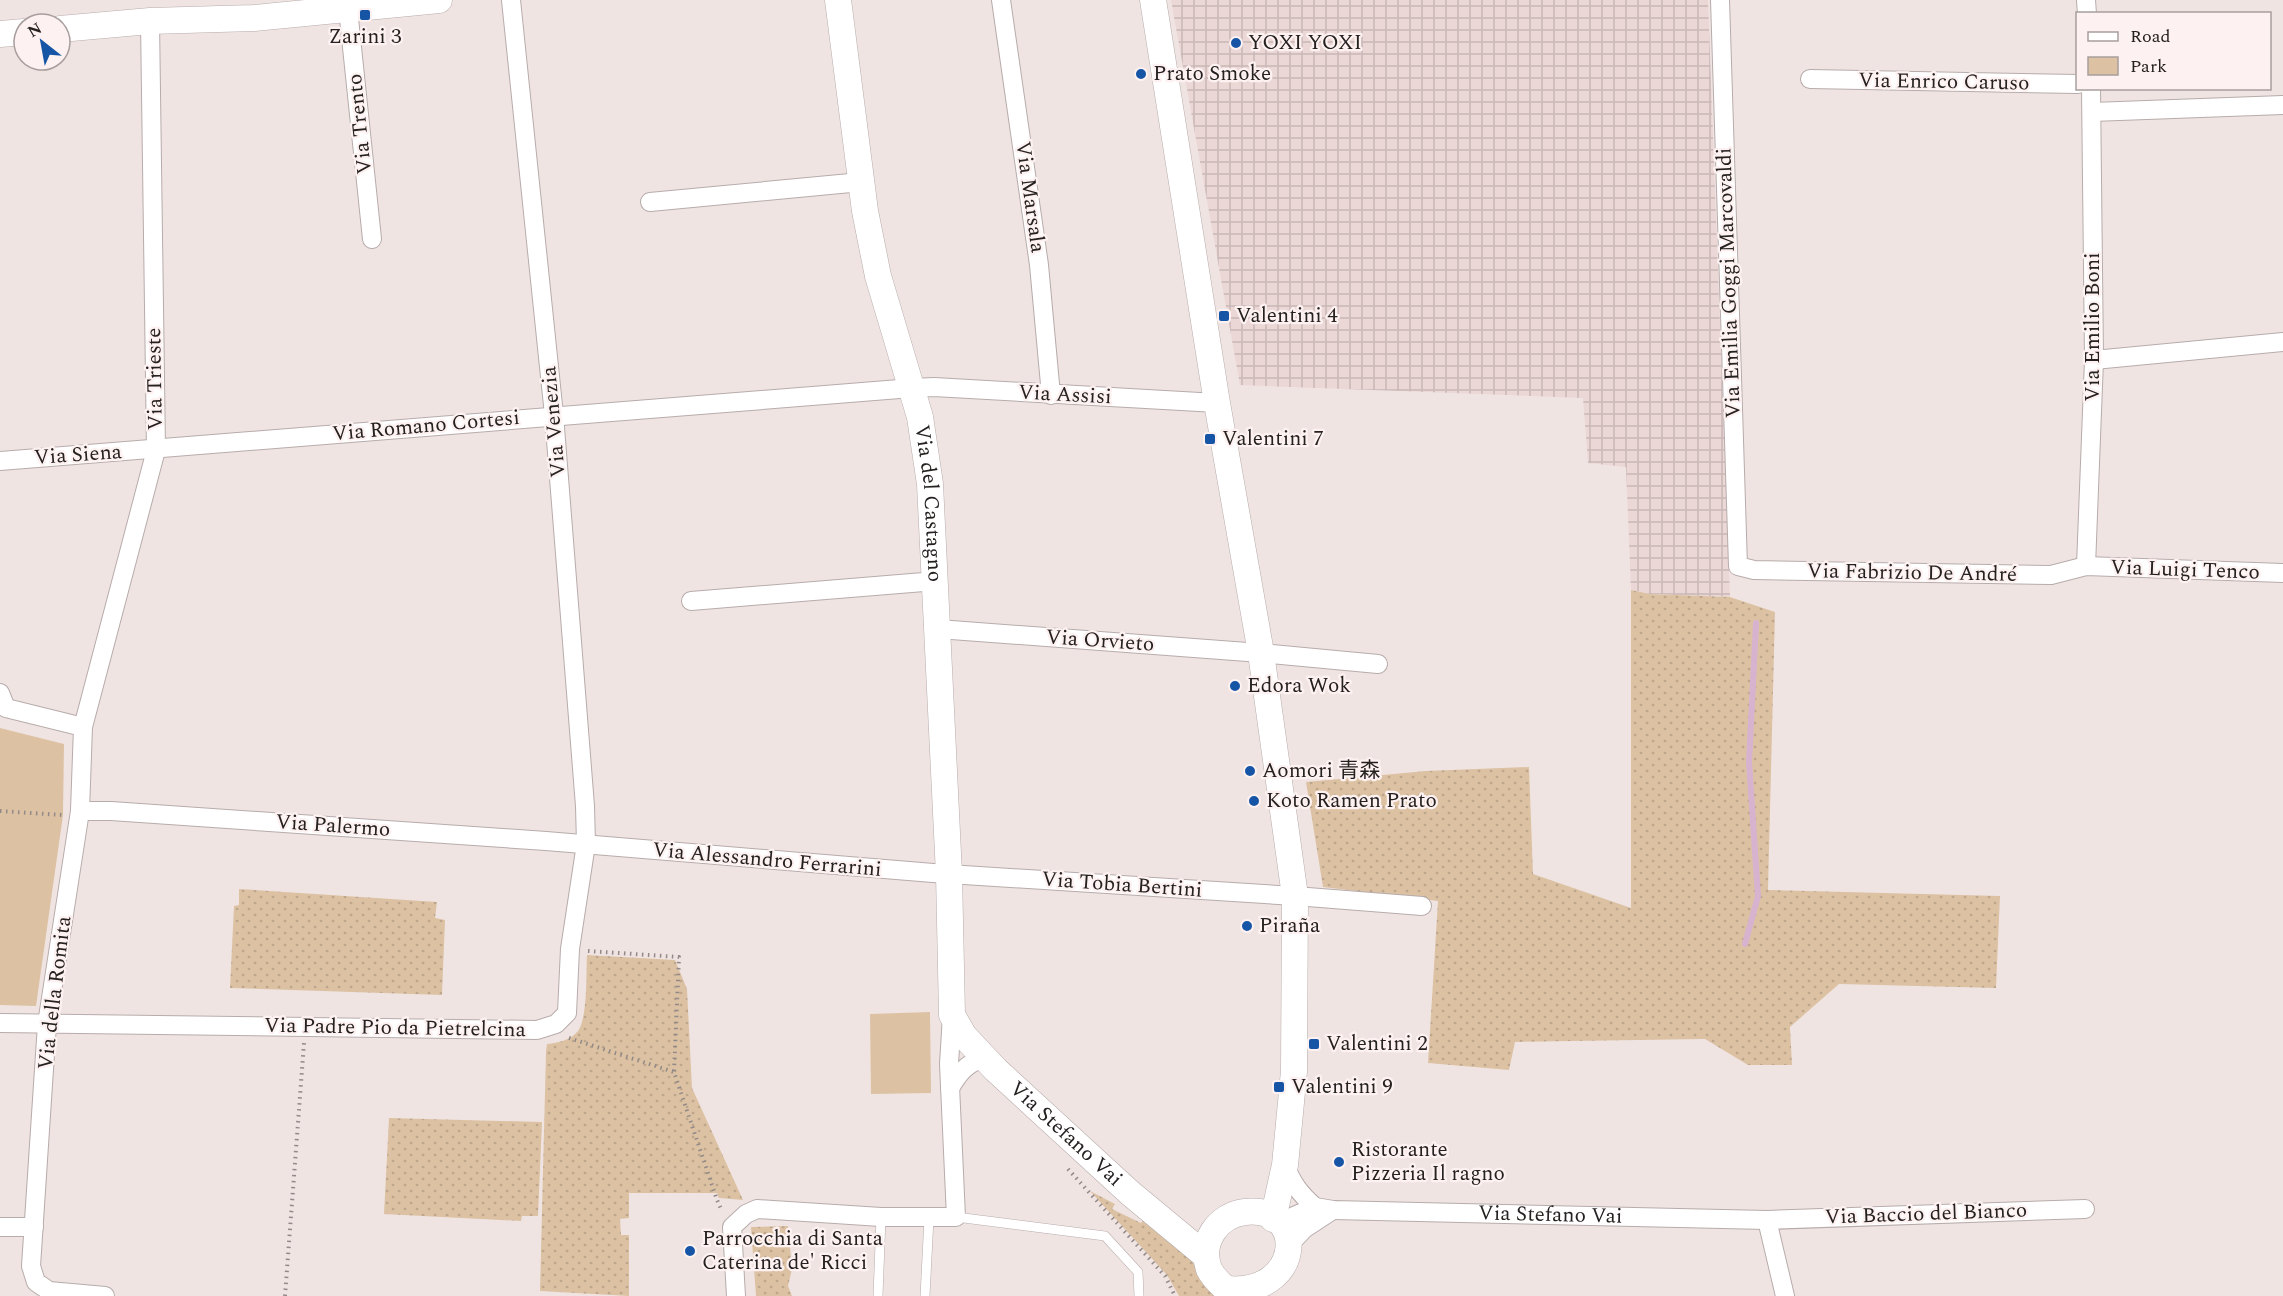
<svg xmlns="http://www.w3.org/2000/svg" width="2283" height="1296" font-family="Spectral,'Noto Sans SC',serif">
	<defs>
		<pattern id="industrial-grid" width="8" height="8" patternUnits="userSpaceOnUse" patternTransform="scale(1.5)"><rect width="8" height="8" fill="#ebd7d5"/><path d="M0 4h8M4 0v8" fill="none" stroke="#c9b8b7"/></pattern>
		<pattern id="grass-dots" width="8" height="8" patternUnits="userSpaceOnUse" patternTransform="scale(1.5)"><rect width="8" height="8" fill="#dcc2a3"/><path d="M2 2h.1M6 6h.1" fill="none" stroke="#bda68c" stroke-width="1.8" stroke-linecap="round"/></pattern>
	</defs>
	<rect width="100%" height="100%" fill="#f0e4e3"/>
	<polygon fill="url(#industrial-grid)" points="1171,0 1708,0 1730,597 1650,594 1631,590 1626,467 1588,463 1583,398 1240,385"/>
	<g fill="url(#grass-dots)">
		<polygon points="1631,590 1650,594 1730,597 1775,612 1768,890 2000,896 1996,988 1839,984 1790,1027 1792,1065 1748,1065 1705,1039 1515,1042 1509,1070 1428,1063 1438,901 1323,887 1306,782 1426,771 1529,767 1533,874 1631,908"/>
		<polygon points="239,889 437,902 435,918 445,920 442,995 230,988 234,906 239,905"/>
		<path d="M587 955 675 960 687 989 692 1088 743 1200 719 1198 717 1193H629V1218L620 1219 621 1235H629V1296L540 1291 546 1052 547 1044C558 1043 571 1040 578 1031 588 1017 586 973 587 955Z"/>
		<polygon points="389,1118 542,1122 538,1216 522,1216 521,1221 384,1214"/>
		<polygon points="1090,1191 1115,1204 1112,1209 1141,1223 1145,1217 1192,1256 1215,1296 1179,1296 1167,1275"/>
		<polygon points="788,1226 792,1269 788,1286 792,1296 756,1296 751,1227"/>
	</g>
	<g fill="#dcc2a3">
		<polygon points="0,728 64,744 63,815 36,1006 0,1005"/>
		<polygon points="930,1012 931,1093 871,1094 870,1014"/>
	</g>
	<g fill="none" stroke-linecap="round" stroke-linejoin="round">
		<polyline stroke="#d7b3d0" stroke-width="6" points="1745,944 1758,896 1749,762 1756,623"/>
		<defs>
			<g id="lane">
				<polyline points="956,1217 1105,1236 1138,1272 1139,1296"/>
				<polyline points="878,1296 881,1217"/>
				<polyline points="925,1296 929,1218"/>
			</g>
			<g id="street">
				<polyline points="1001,0 1039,265 1051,395"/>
				<polyline points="1720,0 1738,566 1754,570 2051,575 2086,566 2283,573"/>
				<polyline points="2086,0 2087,14"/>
				<polyline points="348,9 372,239"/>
				<polyline points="1810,79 2078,84"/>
				<polyline points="2092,112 2283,105"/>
				<polyline points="650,202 861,182"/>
				<polyline points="2094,360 2283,342"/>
				<polyline points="0,461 912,388 934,387 1217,403"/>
				<polyline points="2086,566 2094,360 2091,88"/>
				<polyline points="691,601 936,581"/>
				<polyline points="938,629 1261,653 1378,664"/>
				<polyline points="0,693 6,708 83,727 80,811 47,1024 31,1266 36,1282 49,1291 105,1296"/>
				<polyline points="83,727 156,450 150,21"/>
				<polyline points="80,811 111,811 546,841 933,873 1295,896 1422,906"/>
				<polyline points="0,1023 537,1030 556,1024 567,1013 570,949 586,844 585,806 554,415 511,0"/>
				<path d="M950 1088C959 1073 966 1064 983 1058"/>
				<path d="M1285 1165C1292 1183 1300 1194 1315 1207"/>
				<polyline points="1767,1220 1785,1296"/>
				<path id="s1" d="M1278 1223 1315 1207 1333 1210 1767 1220 2085 1209"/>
				<polyline points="0,1227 34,1227"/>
				<polyline points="1289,1245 1304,1229 1333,1210"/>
				<polyline points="736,1296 732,1227 746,1214 757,1209 881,1217 956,1217 949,1064 952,1015"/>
			</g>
			<g id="secondary">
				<path id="s2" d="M838 0 865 211 878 276 920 417 930 484 949 874 952 1015 964 1036 996 1070 1130 1193 1206 1256"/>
				<polyline points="1153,0 1217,403 1261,653 1295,896 1294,1071 1285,1165 1273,1219"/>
				<polyline points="60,29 150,21 254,18 439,0"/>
				<polyline points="0,34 24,32"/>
				<path d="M1227 1289C1302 1296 1309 1205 1245 1212 1218 1215 1199 1242 1209 1269 1214 1280 1225 1287 1233 1296"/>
			</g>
		</defs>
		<use href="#lane" stroke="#b7acab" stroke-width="10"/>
		<use href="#street" stroke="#b7acab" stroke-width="20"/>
		<use href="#secondary" stroke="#b7acab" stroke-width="27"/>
		<g stroke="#928988" stroke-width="4" stroke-dasharray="1.5 4.5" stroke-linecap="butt">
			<polyline points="0,811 62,815"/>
			<polyline points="588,951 679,957 674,1072 717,1200 722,1211"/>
			<polyline points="569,1038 674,1072"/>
			<polyline points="1068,1169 1165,1276 1175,1296"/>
			<polyline points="285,1296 304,1043"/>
		</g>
		<use href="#lane" stroke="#fff" stroke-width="9"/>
		<use href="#street" stroke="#fff" stroke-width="18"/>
		<use href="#secondary" stroke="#fff" stroke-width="26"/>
	</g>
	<g fill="#1655a6" stroke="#fdf2f1" stroke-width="2">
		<rect x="359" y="9" width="12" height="12" rx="3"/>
		<circle cx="1236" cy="43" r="6"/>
		<circle cx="1141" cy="74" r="6"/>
		<rect x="1218" y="310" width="12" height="12" rx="3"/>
		<rect x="1204" y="433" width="12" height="12" rx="3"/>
		<circle cx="1235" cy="686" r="6"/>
		<circle cx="1250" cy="771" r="6"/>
		<circle cx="1254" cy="801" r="6"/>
		<circle cx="1247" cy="926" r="6"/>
		<rect x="1308" y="1038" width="12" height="12" rx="3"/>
		<rect x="1273" y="1081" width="12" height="12" rx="3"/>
		<circle cx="1339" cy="1162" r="6"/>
		<circle cx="690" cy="1251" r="6"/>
	</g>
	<g text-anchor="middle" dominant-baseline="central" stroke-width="4.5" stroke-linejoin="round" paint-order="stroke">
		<g font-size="21" fill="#252120" stroke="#fdf2f1" text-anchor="start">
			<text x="365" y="37" text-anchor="middle">Zarini 3</text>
			<text x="1248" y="43">YOXI YOXI</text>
			<text x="1153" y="74">Prato Smoke</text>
			<text x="1236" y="316">Valentini 4</text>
			<text x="1222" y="439">Valentini 7</text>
			<text x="1247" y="686">Edora Wok</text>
			<text x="1262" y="771">Aomori 青森</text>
			<text x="1266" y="801">Koto Ramen Prato</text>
			<text x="1259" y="926">Piraña</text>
			<text x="1326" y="1044">Valentini 2</text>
			<text x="1291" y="1087">Valentini 9</text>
			<text x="1351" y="1150">Ristorante<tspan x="1351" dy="24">Pizzeria Il ragno</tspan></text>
			<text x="702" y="1239">Parrocchia di Santa<tspan x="702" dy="24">Caterina de' Ricci</tspan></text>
		</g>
		<g font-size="21" fill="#252120" stroke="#fdf2f1">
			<text transform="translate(1944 82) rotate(1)">Via Enrico Caruso</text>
			<text transform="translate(360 124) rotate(-96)">Via Trento</text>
			<text transform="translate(1030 197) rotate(82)">Via Marsala</text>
			<text transform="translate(1729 283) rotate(-92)">Via Emilia Goggi Marcovaldi</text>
			<text transform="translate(2093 327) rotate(-90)">Via Emilio Boni</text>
			<text transform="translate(155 379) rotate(-91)">Via Trieste</text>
			<text transform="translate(1065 395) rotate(3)">Via Assisi</text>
			<text transform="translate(554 422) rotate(-95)">Via Venezia</text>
			<text transform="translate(426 426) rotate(-5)">Via Romano Cortesi</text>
			<text transform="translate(78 455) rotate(-4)">Via Siena</text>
			<text stroke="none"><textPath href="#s2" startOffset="513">Via del Castagno</textPath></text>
			<text transform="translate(2185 570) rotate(2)">Via Luigi Tenco</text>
			<text transform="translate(1912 573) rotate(1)">Via Fabrizio De André</text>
			<text transform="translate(1100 641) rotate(4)">Via Orvieto</text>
			<text transform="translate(333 826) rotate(4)">Via Palermo</text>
			<text transform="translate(767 860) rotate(5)">Via Alessandro Ferrarini</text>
			<text transform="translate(1122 885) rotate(4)">Via Tobia Bertini</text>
			<text transform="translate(55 993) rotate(-83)">Via della Romita</text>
			<text transform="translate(395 1028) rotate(1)">Via Padre Pio da Pietrelcina</text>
			<text stroke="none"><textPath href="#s2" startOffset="1191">Via Stefano Vai</textPath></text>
			<text transform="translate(1926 1214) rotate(-2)">Via Baccio del Bianco</text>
			<text stroke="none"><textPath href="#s1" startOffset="276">Via Stefano Vai</textPath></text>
		</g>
	</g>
	<rect x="2076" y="12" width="195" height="78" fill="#fdf2f1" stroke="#a79e9d" stroke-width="1.5"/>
	<rect x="2088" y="32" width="30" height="9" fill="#ffffff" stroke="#a79e9d" stroke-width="1.5"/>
	<text x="2130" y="42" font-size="18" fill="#252120">Road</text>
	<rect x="2088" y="57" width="30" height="18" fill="#dcc2a3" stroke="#a79e9d" stroke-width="1.5"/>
	<text x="2130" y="72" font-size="18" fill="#252120">Park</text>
	<g transform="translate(42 42) rotate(329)"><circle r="28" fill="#fdf2f1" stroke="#a79e9d" stroke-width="1.5"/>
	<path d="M0-4.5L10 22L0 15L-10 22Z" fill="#1655a6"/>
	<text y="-9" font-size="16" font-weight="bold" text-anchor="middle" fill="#252120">N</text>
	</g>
</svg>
